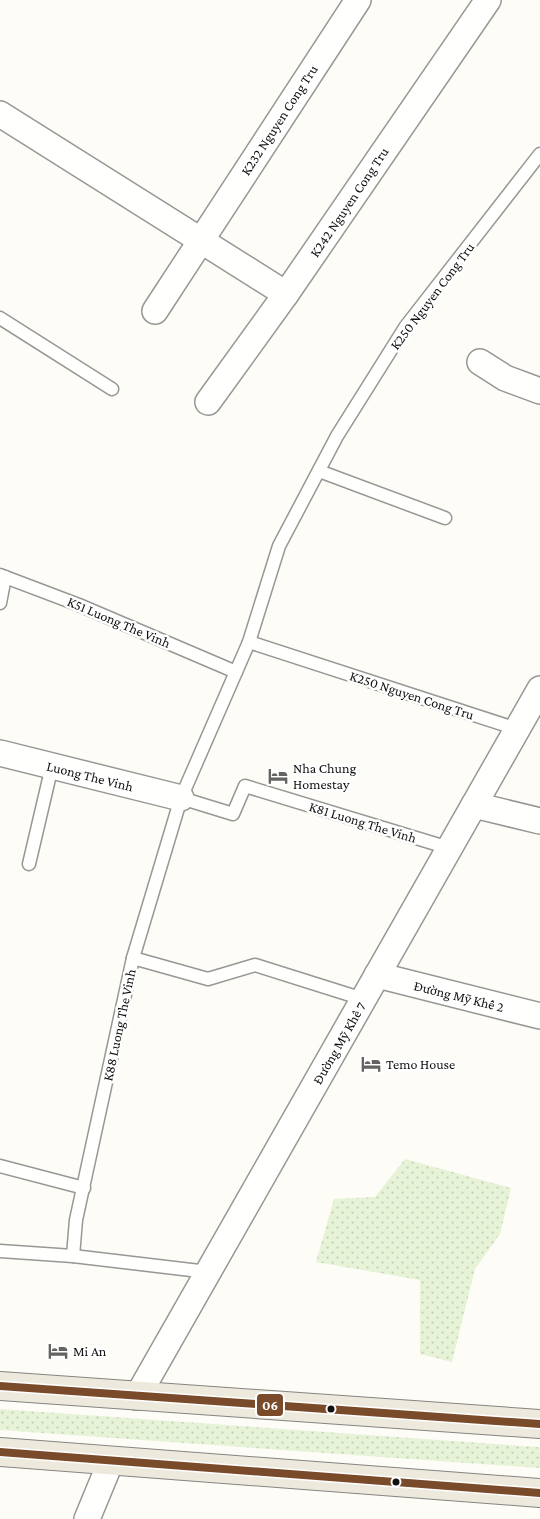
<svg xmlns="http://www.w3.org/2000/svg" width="540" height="1519" font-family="'Crimson Pro',serif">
	<defs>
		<pattern id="grass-dots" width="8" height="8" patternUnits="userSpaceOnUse" patternTransform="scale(1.25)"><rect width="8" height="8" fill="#e7f3d7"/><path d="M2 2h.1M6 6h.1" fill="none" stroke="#c5cfb8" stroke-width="1.8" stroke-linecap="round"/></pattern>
	</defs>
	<rect width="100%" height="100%" fill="#fdfcf7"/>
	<g fill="url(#grass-dots)">
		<polygon points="405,1159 511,1188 500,1234 475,1269 452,1362 420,1354 420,1280 316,1262 334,1199 375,1197"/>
		<polygon points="0,1409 538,1447 540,1449 540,1467 539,1468 0,1430"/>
	</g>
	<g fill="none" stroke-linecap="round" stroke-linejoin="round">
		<defs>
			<g id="lane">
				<polyline points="0,318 112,389"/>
				<polyline points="319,471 445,518"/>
				<polyline points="0,575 79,605 236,672"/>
				<polyline points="0,603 5,577"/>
				<polyline points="249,642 517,729"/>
				<polyline points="181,798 233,814 245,786 449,848"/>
				<polyline points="29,864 52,766"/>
				<polyline points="133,958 208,979 255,965 363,999"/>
				<polyline points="0,1166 84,1188"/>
				<polyline points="0,1251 73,1256 208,1272"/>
				<polyline points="73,1256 76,1220 133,958 181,798 249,642 279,546 337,436 406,326 540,154"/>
			</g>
			<g id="street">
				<polyline points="0,114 286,294"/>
				<polyline points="155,311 358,0"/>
				<polyline points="480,362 505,378 540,391"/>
				<polyline points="208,402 286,294 488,0"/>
				<polyline points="0,753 181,798"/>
				<polyline points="474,805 540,821"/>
				<polyline points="377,975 540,1016"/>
				<polyline points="137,1397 540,689"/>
				<polyline points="87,1519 111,1461"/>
			</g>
			<g id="primary">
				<polyline points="0,1386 540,1424"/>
				<polyline points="0,1452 540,1493"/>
			</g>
		</defs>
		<use href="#lane" stroke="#979795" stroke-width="15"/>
		<use href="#street" stroke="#979795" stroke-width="28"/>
		<use href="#primary" stroke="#858482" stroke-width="30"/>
		<use href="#lane" stroke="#fffffe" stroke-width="12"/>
		<use href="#street" stroke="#fffffe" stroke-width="25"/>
		<use href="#primary" stroke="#ede9dc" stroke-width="28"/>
		<defs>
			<g id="bus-1">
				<polyline points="0,1386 540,1424"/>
				<polyline points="0,1452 540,1493"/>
			</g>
		</defs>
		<use href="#bus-1" stroke="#fff" stroke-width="11"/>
		<use href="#bus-1" stroke="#7a4b2a" stroke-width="8"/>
	</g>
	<defs>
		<symbol id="hotel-bare" viewBox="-9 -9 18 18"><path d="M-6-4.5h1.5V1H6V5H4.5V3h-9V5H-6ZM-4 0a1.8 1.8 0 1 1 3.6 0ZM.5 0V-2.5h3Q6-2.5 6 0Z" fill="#646362" stroke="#fff" stroke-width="2.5" paint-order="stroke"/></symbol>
	</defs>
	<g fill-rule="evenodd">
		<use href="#hotel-bare" x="264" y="762" width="28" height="28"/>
		<use href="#hotel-bare" x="357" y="1050" width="28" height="28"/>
		<use href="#hotel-bare" x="44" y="1337" width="28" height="28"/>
	</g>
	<g fill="#111" stroke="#fff" stroke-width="2">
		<circle cx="331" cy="1409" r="4.5"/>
		<circle cx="396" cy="1482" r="4.5"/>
	</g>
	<g text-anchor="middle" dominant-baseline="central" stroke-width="5" stroke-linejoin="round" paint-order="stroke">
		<g font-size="14" fill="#111" stroke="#fff">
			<text transform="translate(279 120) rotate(-57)">K232 Nguyen Cong Tru</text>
			<text transform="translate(349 202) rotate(-56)">K242 Nguyen Cong Tru</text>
			<text transform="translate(432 296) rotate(-53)">K250 Nguyen Cong Tru</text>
			<text transform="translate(119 622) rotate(23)">K51 Luong The Vinh</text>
			<text transform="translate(412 695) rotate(18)">K250 Nguyen Cong Tru</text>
			<text transform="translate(90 776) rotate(14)">Luong The Vinh</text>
			<text transform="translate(363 822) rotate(17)">K81 Luong The Vinh</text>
			<text transform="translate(459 996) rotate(14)">Đường Mỹ Khê 2</text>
			<text transform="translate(119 1025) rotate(-78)">K88 Luong The Vinh</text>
			<text transform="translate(339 1043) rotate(-60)">Đường Mỹ Khê 7</text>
		</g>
		<g font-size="14" fill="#111" stroke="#fff" text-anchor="start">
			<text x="293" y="768">Nha Chung<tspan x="293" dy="16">Homestay</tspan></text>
			<text x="386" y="1064">Temo House</text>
			<text x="73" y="1351">Mi An</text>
		</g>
	</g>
	<rect stroke="#fff" stroke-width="2" x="256" y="1393" width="28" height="24" rx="5" fill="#7a4b2a"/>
	<g font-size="14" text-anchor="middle" font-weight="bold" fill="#fff">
		<text x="270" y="1410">06</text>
	</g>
</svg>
